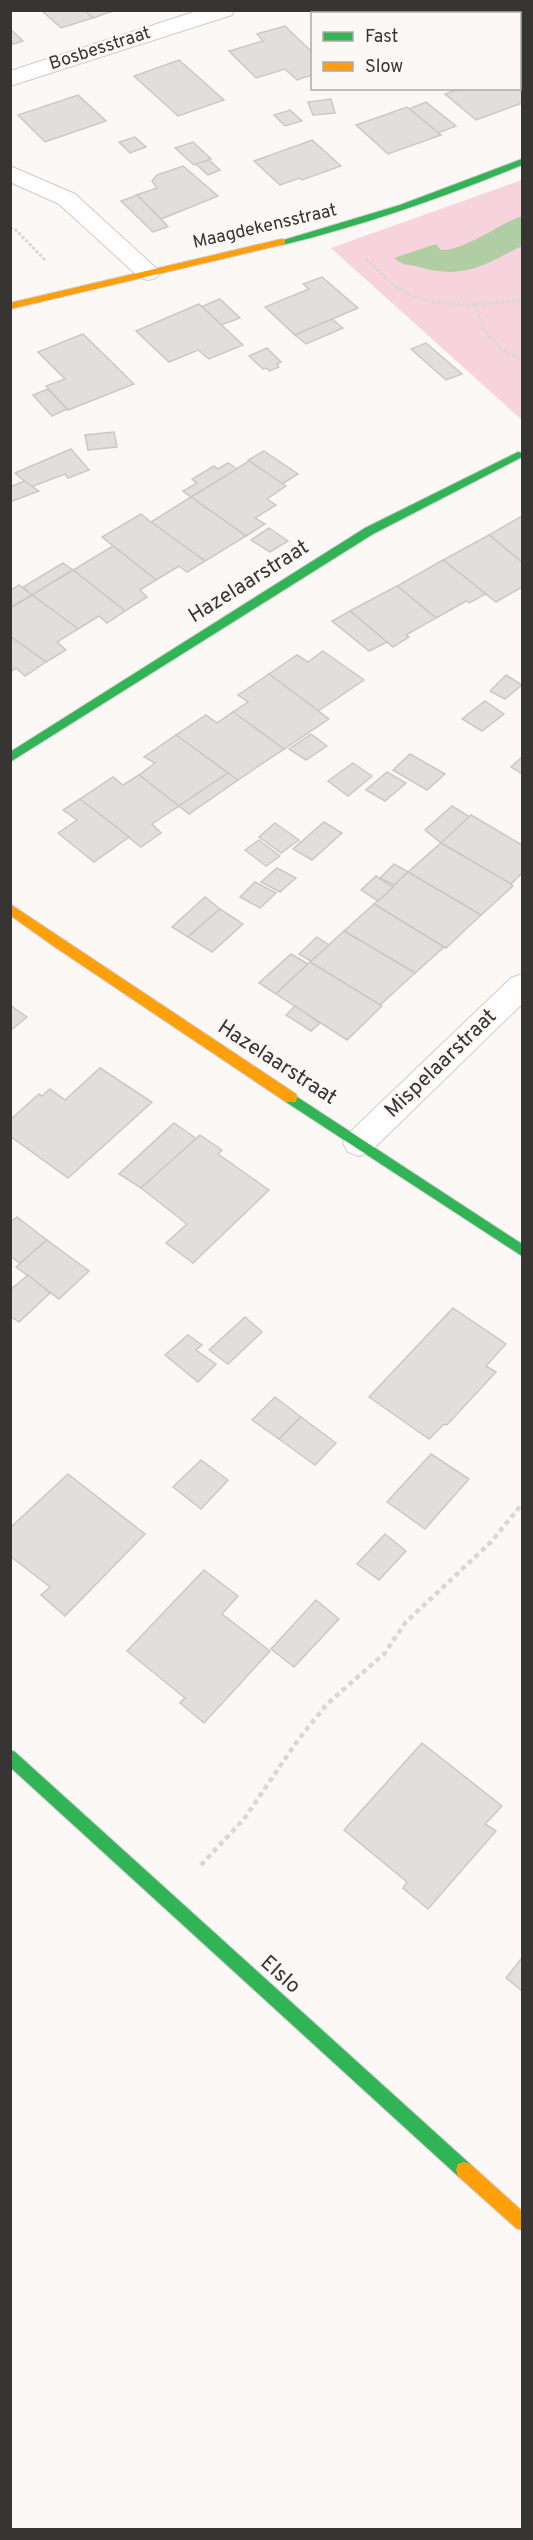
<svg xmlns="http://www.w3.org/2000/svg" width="533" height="2540" font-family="Overpass,sans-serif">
	<rect width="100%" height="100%" fill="#fbf8f6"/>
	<polygon fill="#f7d4dd" points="522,180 522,420 331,248"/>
	<path fill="#b0cda4" d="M522 216V246C483 265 465 280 419 267 408 264 403 266 394 258L436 244 441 250C465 251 498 224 522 216Z"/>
	<g fill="#e1dfdd" stroke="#cbc9c7" stroke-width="1.5">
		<polygon points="41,10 85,10 93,18 61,28"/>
		<polygon points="85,10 116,10 93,18"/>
		<polygon points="343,10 406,10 409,14 333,14"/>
		<polygon points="285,26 312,52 312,75 297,80 285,69 256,78 229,51 263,41 257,34"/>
		<polygon points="10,29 23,41 10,45"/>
		<polygon points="179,60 224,100 178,116 134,76"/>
		<polygon points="520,82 522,84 522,103 476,120 445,94 461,88 520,88"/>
		<polygon points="78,95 106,121 45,142 18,115"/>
		<polygon points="331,99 335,113 313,115 308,102"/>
		<polygon points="426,102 456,126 438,133 409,109"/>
		<polygon points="407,107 441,135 388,154 356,125"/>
		<polygon points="290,110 302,121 285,126 274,115"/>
		<polygon points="135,137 146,147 130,153 119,142"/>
		<polygon points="312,140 341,166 302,180 300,178 280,185 254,161"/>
		<polygon points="193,142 211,159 194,165 175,148"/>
		<polygon points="209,160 220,170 208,175 196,164"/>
		<polygon points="183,166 218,196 161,219 136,195 157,188 152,181 157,175"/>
		<polygon points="137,195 161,219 168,227 153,232 121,201"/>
		<polygon points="322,277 358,308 295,335 265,307 309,289 303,284"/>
		<polygon points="220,299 240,318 221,325 201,307"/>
		<polygon points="199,304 243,345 209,359 198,350 169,362 136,331"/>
		<polygon points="332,319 343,328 306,344 295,335"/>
		<polygon points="83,334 134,384 68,410 46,386 65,379 38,352"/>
		<polygon points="426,343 462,374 446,380 411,349"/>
		<polygon points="267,348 281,362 277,364 279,367 269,371 267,368 263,369 249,356"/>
		<polygon points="48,389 67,409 52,416 33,395"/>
		<polygon points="114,432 117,447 88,450 85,435"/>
		<polygon points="71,449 89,470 68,478 65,474 31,487 15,473"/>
		<polygon points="264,451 298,474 282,484 248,460"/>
		<polygon points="249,461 286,486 267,499 276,505 255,518 265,524 246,536 191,497"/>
		<polygon points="228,463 237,469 191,497 183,491 197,483 192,479 214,466 218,469"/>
		<polygon points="24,481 39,491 10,502 10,487"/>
		<polygon points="191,497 246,536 205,561 151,522"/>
		<polygon points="141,514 151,522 205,561 187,572 179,566 156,580 102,537"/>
		<polygon points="522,516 522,562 489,535"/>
		<polygon points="269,528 288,541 270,552 251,540"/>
		<polygon points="489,535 522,562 522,587 496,602 443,560"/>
		<polygon points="113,546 156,580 140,590 147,597 125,611 73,570"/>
		<polygon points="443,560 486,594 469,603 466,601 436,618 397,586"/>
		<polygon points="63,563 73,570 32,595 23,587"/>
		<polygon points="73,570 125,611 107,623 99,616 78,629 32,595"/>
		<polygon points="19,585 32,595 10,608 10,591"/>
		<polygon points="397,586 436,618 406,635 409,637 393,647 350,611"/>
		<polygon points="32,595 78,629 57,642 66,650 46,662 10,636 10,608"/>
		<polygon points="350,611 387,642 369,651 332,621"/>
		<polygon points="10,636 46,662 25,676 16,668 10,672"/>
		<polygon points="323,651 364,680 318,711 269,674 297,655 308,662"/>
		<polygon points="269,674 329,719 284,749 233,712 248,702 238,695"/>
		<polygon points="506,675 522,685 505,699 490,691"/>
		<polygon points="485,701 504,714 482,731 462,719"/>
		<polygon points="233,712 284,749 238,780 176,735 206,715 217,723"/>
		<polygon points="311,734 327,746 306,760 289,749"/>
		<polygon points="176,735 228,773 179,806 139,775 155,763 144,757"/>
		<polygon points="410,754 445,774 427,790 393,770"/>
		<polygon points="522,757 522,774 511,767"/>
		<polygon points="353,763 372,776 348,796 328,781"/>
		<polygon points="387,772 406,783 385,801 366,790"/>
		<polygon points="228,773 238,780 189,814 179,806"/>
		<polygon points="139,775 179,806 152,824 161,833 141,847 80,799 113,777 123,785"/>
		<polygon points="80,799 129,837 94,862 58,833 77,820 63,810"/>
		<polygon points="452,806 470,817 441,843 425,830"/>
		<polygon points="471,815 522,845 522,873 511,884 441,843"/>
		<polygon points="324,822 342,833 312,860 293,849"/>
		<polygon points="275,823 299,840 281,853 259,837"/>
		<polygon points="259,840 280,856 266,866 245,850"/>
		<polygon points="441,843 511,884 513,886 481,915 408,872"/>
		<polygon points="394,864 408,872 394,885 380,878"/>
		<polygon points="277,868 296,878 280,892 261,882"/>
		<polygon points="408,872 481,915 446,948 374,904"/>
		<polygon points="376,876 393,887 378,901 361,890"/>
		<polygon points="255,882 276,893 260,908 240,897"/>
		<polygon points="205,897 220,909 188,937 172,927"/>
		<polygon points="374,904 444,947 415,973 344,931"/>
		<polygon points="220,909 243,924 212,952 188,937"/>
		<polygon points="344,931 415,973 380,1005 310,962"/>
		<polygon points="317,937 329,945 311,961 299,954"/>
		<polygon points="291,954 308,964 276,994 259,983"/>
		<polygon points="310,962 382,1006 347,1040 276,994"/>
		<polygon points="10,1005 27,1017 10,1031"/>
		<polygon points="295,1006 320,1023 311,1031 286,1015"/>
		<polygon points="100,1068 152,1102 68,1178 10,1136 10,1120 39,1094 42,1096 50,1089 65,1100"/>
		<polygon points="174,1123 197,1139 141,1188 119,1174"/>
		<polygon points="200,1135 222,1150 218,1154 269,1190 193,1263 166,1243 187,1224 141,1188"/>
		<polygon points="17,1217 47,1240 20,1263 10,1256 10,1222"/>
		<polygon points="47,1240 89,1271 59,1299 16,1267"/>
		<polygon points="28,1275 50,1293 19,1322 10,1316 10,1290"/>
		<polygon points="453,1308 506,1344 486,1366 496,1372 447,1425 444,1424 429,1439 369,1397"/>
		<polygon points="245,1317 262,1332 228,1364 209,1350"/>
		<polygon points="188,1335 202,1345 196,1350 216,1364 198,1382 165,1355"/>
		<polygon points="275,1397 301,1417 279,1439 252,1420"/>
		<polygon points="301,1417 336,1443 315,1465 279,1439"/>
		<polygon points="431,1454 469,1479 425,1529 387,1502"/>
		<polygon points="201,1460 228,1480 201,1509 173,1487"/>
		<polygon points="68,1474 145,1534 65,1616 41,1595 50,1587 10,1556 10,1528"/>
		<polygon points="385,1534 406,1551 379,1580 357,1564"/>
		<polygon points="204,1570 238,1596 222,1614 270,1651 204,1723 180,1703 185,1698 127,1651"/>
		<polygon points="316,1600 339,1619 294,1667 271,1649"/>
		<polygon points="422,1743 502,1806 485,1824 496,1831 428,1909 403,1888 407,1882 344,1830"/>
		<polygon points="522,1958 522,1991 506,1978"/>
	</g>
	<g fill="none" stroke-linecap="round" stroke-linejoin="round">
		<defs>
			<g id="street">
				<polygon points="200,10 234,10 232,15 10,86 10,71"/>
				<polygon points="10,166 75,194 156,268 160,273 156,278 148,280 140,278 59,204 10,182"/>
				<polygon points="522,974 522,1004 370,1152 359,1156 348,1152 343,1143 348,1134 511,978"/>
			</g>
			<g id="fast">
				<path d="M522 159V165C444 197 364 225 282 245L277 242 400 205Z"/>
				<polygon points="518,452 522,453 522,457 373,534 10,762 10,752 365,528"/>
				<polygon points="291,1093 522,1244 522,1256 286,1102 285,1098"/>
				<polygon points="10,1750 15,1752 470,2164 472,2170 470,2176 464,2178 458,2176 10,1767"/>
			</g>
			<g id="slow">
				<polygon points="282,239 285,240 285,244 10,309 10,303"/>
				<polygon points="10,904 296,1094 297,1098 296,1102 286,1102 52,945 10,915"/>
				<polygon points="464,2162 470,2164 522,2211 522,2230 516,2228 458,2176 456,2170 458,2164"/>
			</g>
		</defs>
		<use href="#street" stroke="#cfcdcb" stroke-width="2"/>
		<use href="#fast" stroke="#cfcdcb" stroke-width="2"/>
		<use href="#slow" stroke="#cfcdcb" stroke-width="2"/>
		<g stroke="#d8d8d7" stroke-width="3" stroke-dasharray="3 2" stroke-linecap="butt">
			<polyline points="10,228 16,230 45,260"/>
			<path d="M366 259C378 269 388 282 401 290 436 311 484 304 522 300"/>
			<path d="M475 304C485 337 492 344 522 360"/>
		</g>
		<polyline stroke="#d8d8d7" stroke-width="4.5" stroke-dasharray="5 4" stroke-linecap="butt" points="201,1865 244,1819 298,1740 327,1704 385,1653 405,1623 491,1542 522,1504"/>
		<use href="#street" fill="#fefefe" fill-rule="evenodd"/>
		<use href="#fast" fill="#30b455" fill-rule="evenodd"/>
		<use href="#slow" fill="#ff9f0a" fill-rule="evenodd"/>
	</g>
	<g text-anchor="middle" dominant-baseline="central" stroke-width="5" stroke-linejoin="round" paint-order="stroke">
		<g font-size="18" fill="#363533" stroke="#fcf8f5">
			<text transform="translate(100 49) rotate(-18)">Bosbesstraat</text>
			<text transform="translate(265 227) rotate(-13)">Maagdekensstraat</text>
		</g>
		<g font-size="21" fill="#363533" stroke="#fcf8f5">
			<text transform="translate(249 582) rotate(-32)">Hazelaarstraat</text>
			<text transform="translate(277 1063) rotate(33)">Hazelaarstraat</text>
			<text transform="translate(441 1064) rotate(-44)">Mispelaarstraat</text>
			<text transform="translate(280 1975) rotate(42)">Elslo</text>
		</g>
	</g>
	<rect width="533" height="2540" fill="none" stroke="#363533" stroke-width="24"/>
	<rect x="311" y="12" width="210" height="78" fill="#fcf8f5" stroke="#adaaa7" stroke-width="1.5"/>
	<rect x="323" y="32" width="30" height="9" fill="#30b455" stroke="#adaaa7" stroke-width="1.5"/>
	<text x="365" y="42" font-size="18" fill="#363533">Fast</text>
	<rect x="323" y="62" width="30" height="9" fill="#ff9f0a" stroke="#adaaa7" stroke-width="1.5"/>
	<text x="365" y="72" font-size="18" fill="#363533">Slow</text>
</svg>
